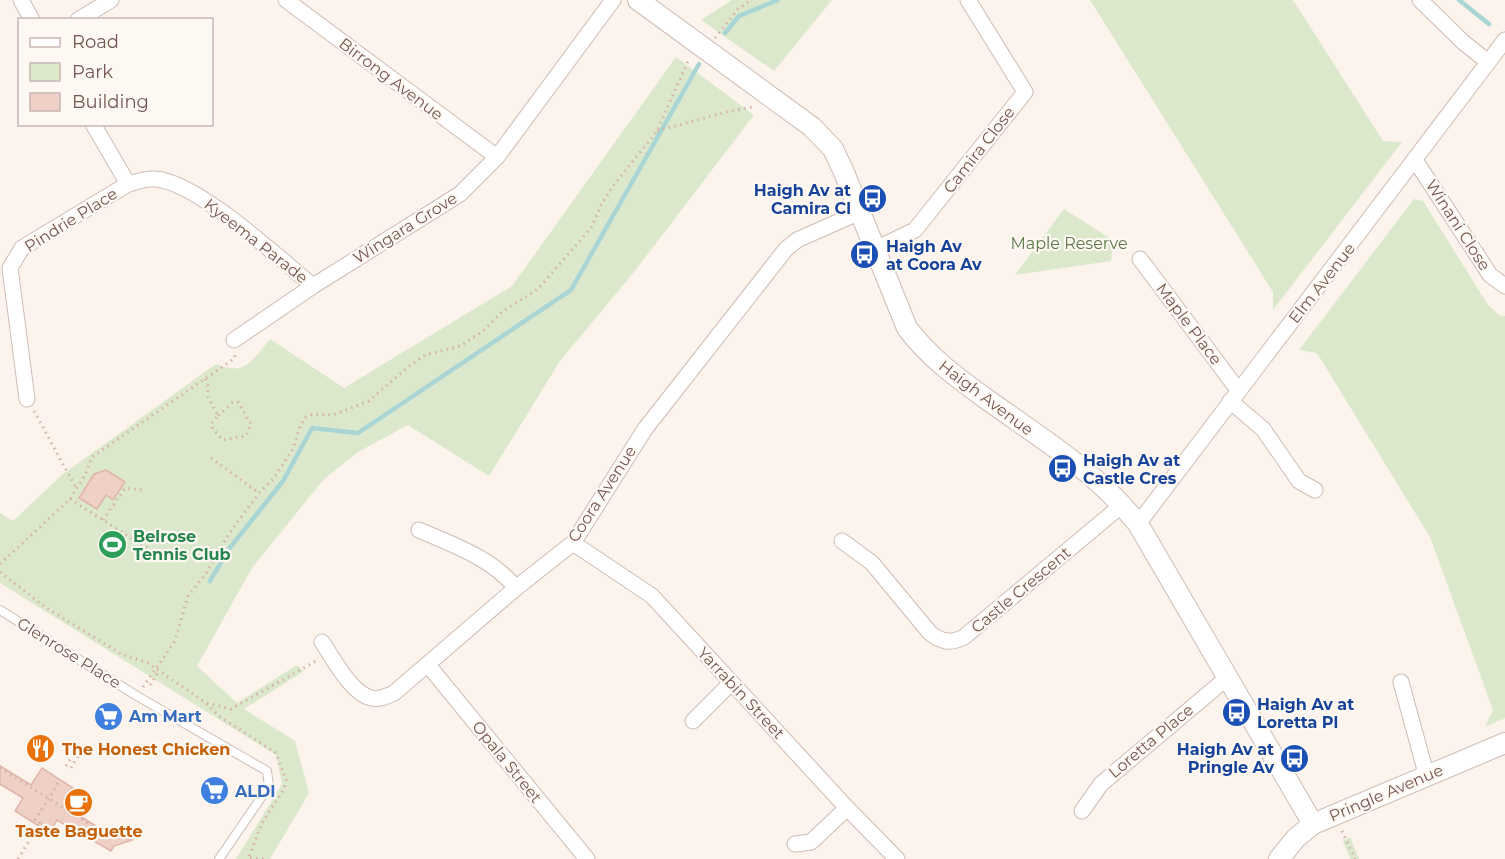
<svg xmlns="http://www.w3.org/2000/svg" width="1505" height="859" font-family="Montserrat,sans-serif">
	<rect width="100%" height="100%" fill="#fbf3ec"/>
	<g fill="#dbe8cb">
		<polygon points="732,0 832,0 774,71 701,20"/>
		<polygon points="1090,0 1293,0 1383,141 1402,142 1273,310 1273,292"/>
		<path d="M676 57 754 115 634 272 560 361 489 476 408 425 358 452 324 479 252 568 197 666 237 703 297 665 304 671 244 709 295 741 309 793 270 859H236L282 784 276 755 0 583V513L13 521 63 474 216 364C244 377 253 360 270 339L344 388 512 286Z"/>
		<polygon points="1414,199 1423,201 1488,305 1499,315 1505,316 1505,718 1485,727 1493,710 1430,537 1317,353 1299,350"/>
		<polygon points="1064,209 1116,242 1112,252 1111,261 1015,275"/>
		<polygon points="1350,837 1359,859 1350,859 1343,841"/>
	</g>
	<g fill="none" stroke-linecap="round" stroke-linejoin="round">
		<g stroke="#a9d5d5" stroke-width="4.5">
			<polyline points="1459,0 1489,24"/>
			<polyline points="725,33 739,16 778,0"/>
			<polyline points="210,581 229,549 283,481 312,428 358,433 571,290 699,64"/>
		</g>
	</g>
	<g fill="#eed0c6" stroke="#e0b5a8" stroke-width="1.5">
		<polygon points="106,470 125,482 113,500 106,495 97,509 79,498 94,474"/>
		<polygon points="0,766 31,785 42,768 76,790 66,807 105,832 132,840 114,846 111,851 57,820 50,833 15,811 23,798 0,784"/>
	</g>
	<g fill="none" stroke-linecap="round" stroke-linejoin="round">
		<defs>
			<polyline id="service" points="0,610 137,696 267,771 269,786 219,859"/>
			<g id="minor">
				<polyline points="21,0 32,20"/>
				<polyline points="286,0 497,157"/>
				<polyline points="1420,0 1463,42 1488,62"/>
				<polyline points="78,20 111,0"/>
				<path d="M93 124 128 184C136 182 147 178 155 179 196 181 279 258 313 286"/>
				<polyline points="1415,160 1490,275 1505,286"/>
				<polyline points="876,249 915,230 1025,92 968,0"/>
				<polyline points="1140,259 1238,390"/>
				<polyline points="234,340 313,286 460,194 497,157 613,0"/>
				<polyline points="27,399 10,268 22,248 128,184"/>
				<polyline points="1230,401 1263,429 1299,481 1315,490"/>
				<polyline points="1138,524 1505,40"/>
				<path d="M419 530C453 545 492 558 516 588"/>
				<path d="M842 541 872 563 930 633C942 642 950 644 964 637L1122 505"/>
				<polyline points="573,543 652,596 847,808 897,859"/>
				<path d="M322 642C333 658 351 693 371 698 379 700 387 696 394 693L516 588 573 543 645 429 786 249 797 240 860 212"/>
				<polyline points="428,665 587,859"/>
				<polyline points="1401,682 1427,777"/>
				<polyline points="693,721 731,683"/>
				<polyline points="1082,811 1101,784 1227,678"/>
				<polyline points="795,844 811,842 847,808"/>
			</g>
			<g id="tertiary">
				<path d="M638 0 812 127 833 149 843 170 907 328C929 357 956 377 985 398 1039 437 1097 472 1138 524L1313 824"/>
				<polyline points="1279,859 1296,838 1313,824 1505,743"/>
			</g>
		</defs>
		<use href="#service" stroke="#cfbcb4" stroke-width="10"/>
		<use href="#minor" stroke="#cfbcb4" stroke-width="17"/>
		<use href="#tertiary" stroke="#cfbcb4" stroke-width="22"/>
		<g stroke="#d4b3a9" stroke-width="3" stroke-dasharray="1.5 4.5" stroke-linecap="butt">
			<polyline points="715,38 738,9 751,0"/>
			<polyline points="657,131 726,112 753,107"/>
			<polyline points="205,379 208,386 208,397 218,416 211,424 213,429 223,440 246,436 251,424 238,402 232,403 218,416"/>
			<polyline points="34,411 76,488"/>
			<polyline points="211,458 259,493"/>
			<polyline points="70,499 166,560"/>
			<polyline points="103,520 125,488 143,490"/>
			<polyline points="0,564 70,499 85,475 92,457 235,358 234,352"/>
			<polyline points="0,572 45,607 123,655 146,662 206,703 219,716 276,753 286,780 284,789 262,823 248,859"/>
			<polyline points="150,685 159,671"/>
			<polyline points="143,687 175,641 188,596 207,572 228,535 259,493 274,478 293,449 300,426 306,417 314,414 333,415 369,401 408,367 425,355 460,346 483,331 503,311 538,289 591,228 602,203 614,185 657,131 689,59"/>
			<polyline points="207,703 231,709 316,661"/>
			<polyline points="66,766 81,741"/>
			<polyline points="0,768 104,833 105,832"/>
			<polyline points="71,768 85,744"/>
			<polyline points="1342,831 1355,859"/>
			<polyline points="250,858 265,859"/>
			<polyline points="18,859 40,823 35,820 60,780"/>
		</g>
		<use href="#service" stroke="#fff" stroke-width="8"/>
		<use href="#minor" stroke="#fff" stroke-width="15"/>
		<use href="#tertiary" stroke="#fff" stroke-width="20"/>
	</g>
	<defs>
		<symbol id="bus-disc" viewBox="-11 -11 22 22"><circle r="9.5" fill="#1a4fb4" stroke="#fef8f3"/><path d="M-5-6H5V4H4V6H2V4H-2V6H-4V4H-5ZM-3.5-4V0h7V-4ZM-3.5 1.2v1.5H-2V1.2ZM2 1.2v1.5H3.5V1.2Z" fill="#fff"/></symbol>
		<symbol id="stadium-disc" viewBox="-11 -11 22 22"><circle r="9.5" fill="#2e9e5b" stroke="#fef8f3"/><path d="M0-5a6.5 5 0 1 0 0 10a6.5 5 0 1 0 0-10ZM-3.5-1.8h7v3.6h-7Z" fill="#fff"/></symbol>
		<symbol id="supermarket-disc" viewBox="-11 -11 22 22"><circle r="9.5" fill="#3f7fe0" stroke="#fef8f3"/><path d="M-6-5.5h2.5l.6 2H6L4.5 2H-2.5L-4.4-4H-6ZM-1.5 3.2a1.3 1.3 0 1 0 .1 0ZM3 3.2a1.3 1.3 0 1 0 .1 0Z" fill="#fff"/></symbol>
		<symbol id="restaurant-disc" viewBox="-11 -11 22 22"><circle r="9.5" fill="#e8710a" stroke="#fef8f3"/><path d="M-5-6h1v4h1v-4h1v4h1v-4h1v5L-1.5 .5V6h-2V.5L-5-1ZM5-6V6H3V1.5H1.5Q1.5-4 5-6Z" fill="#fff"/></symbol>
		<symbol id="cafe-disc" viewBox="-11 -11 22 22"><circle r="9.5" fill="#e8710a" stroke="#fef8f3"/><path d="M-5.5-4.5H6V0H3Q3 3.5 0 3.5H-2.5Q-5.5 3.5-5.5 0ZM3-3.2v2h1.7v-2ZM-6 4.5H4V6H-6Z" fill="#fff"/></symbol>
	</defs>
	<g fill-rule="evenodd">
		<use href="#bus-disc" x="856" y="182" width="33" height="33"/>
		<use href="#bus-disc" x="848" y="238" width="33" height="33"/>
		<use href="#bus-disc" x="1046" y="452" width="33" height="33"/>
		<use href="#stadium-disc" x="96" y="528" width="33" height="33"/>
		<use href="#bus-disc" x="1220" y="696" width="33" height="33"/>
		<use href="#supermarket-disc" x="92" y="700" width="33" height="33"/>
		<use href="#restaurant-disc" x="24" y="732" width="33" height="33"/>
		<use href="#bus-disc" x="1278" y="742" width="33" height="33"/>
		<use href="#supermarket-disc" x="198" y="774" width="33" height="33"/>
		<use href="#cafe-disc" x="62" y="786" width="33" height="33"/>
	</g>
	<g text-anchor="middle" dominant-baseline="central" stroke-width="4.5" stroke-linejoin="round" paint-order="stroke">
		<g font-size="16" fill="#755850" stroke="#fef8f3">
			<text transform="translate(391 79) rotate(37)">Birrong Avenue</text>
			<text transform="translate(979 150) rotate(-52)">Camira Close</text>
			<text transform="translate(71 220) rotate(-32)">Pindrie Place</text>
			<text transform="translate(1458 225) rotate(57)">Winani Close</text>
			<text transform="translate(405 228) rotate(-32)">Wingara Grove</text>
			<text transform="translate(256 241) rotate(38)">Kyeema Parade</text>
			<text transform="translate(1322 283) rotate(-52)">Elm Avenue</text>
			<text transform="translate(1189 324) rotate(53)">Maple Place</text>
			<text transform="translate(986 398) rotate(37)">Haigh Avenue</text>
			<text transform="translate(602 494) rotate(-57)">Coora Avenue</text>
			<text transform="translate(1021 590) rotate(-40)">Castle Crescent</text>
			<text transform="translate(69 653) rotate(32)">Glenrose Place</text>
			<text transform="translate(741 693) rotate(47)">Yarrabin Street</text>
			<text transform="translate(1151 741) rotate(-40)">Loretta Place</text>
			<text transform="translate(507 762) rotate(51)">Opala Street</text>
			<text transform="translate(1386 793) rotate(-23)">Pringle Avenue</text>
		</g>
		<g font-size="16" font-weight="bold" fill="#164399" stroke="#fef8f3" text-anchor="start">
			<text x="851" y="190" text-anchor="end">Haigh Av at<tspan x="851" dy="18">Camira Cl</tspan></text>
			<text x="886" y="246">Haigh Av<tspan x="886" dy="18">at Coora Av</tspan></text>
			<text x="1083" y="460">Haigh Av at<tspan x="1083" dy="18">Castle Cres</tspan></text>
			<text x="1257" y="704">Haigh Av at<tspan x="1257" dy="18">Loretta Pl</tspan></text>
			<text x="1274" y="749" text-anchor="end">Haigh Av at<tspan x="1274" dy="18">Pringle Av</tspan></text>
		</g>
		<g font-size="16" fill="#5e7949" stroke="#fef8f3">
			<text x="1069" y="243">Maple Reserve</text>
		</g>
		<g font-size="16" font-weight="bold" fill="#27864d" stroke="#fef8f3" text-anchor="start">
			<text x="133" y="536">Belrose<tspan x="133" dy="18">Tennis Club</tspan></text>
		</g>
		<g font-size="16" font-weight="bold" fill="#366cbe" stroke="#fef8f3" text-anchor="start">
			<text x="129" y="716">Am Mart</text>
			<text x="235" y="791">ALDI</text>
		</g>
		<g font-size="16" font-weight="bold" fill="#c56008" stroke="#fef8f3" text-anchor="start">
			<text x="62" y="749">The Honest Chicken</text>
			<text x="79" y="831" text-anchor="middle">Taste Baguette</text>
		</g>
	</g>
	<rect x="18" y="18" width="195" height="108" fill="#fef8f3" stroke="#c7b8b2" stroke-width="1.5"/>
	<rect x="30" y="38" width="30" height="9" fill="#ffffff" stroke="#c7b8b2" stroke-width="1.5"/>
	<text x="72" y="48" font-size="18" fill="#755850">Road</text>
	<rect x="30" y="63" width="30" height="18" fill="#dbe8cb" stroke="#c7b8b2" stroke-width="1.5"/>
	<text x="72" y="78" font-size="18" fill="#755850">Park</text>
	<rect x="30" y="93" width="30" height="18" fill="#eed0c6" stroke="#c7b8b2" stroke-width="1.5"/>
	<text x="72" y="108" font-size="18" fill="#755850">Building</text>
</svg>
